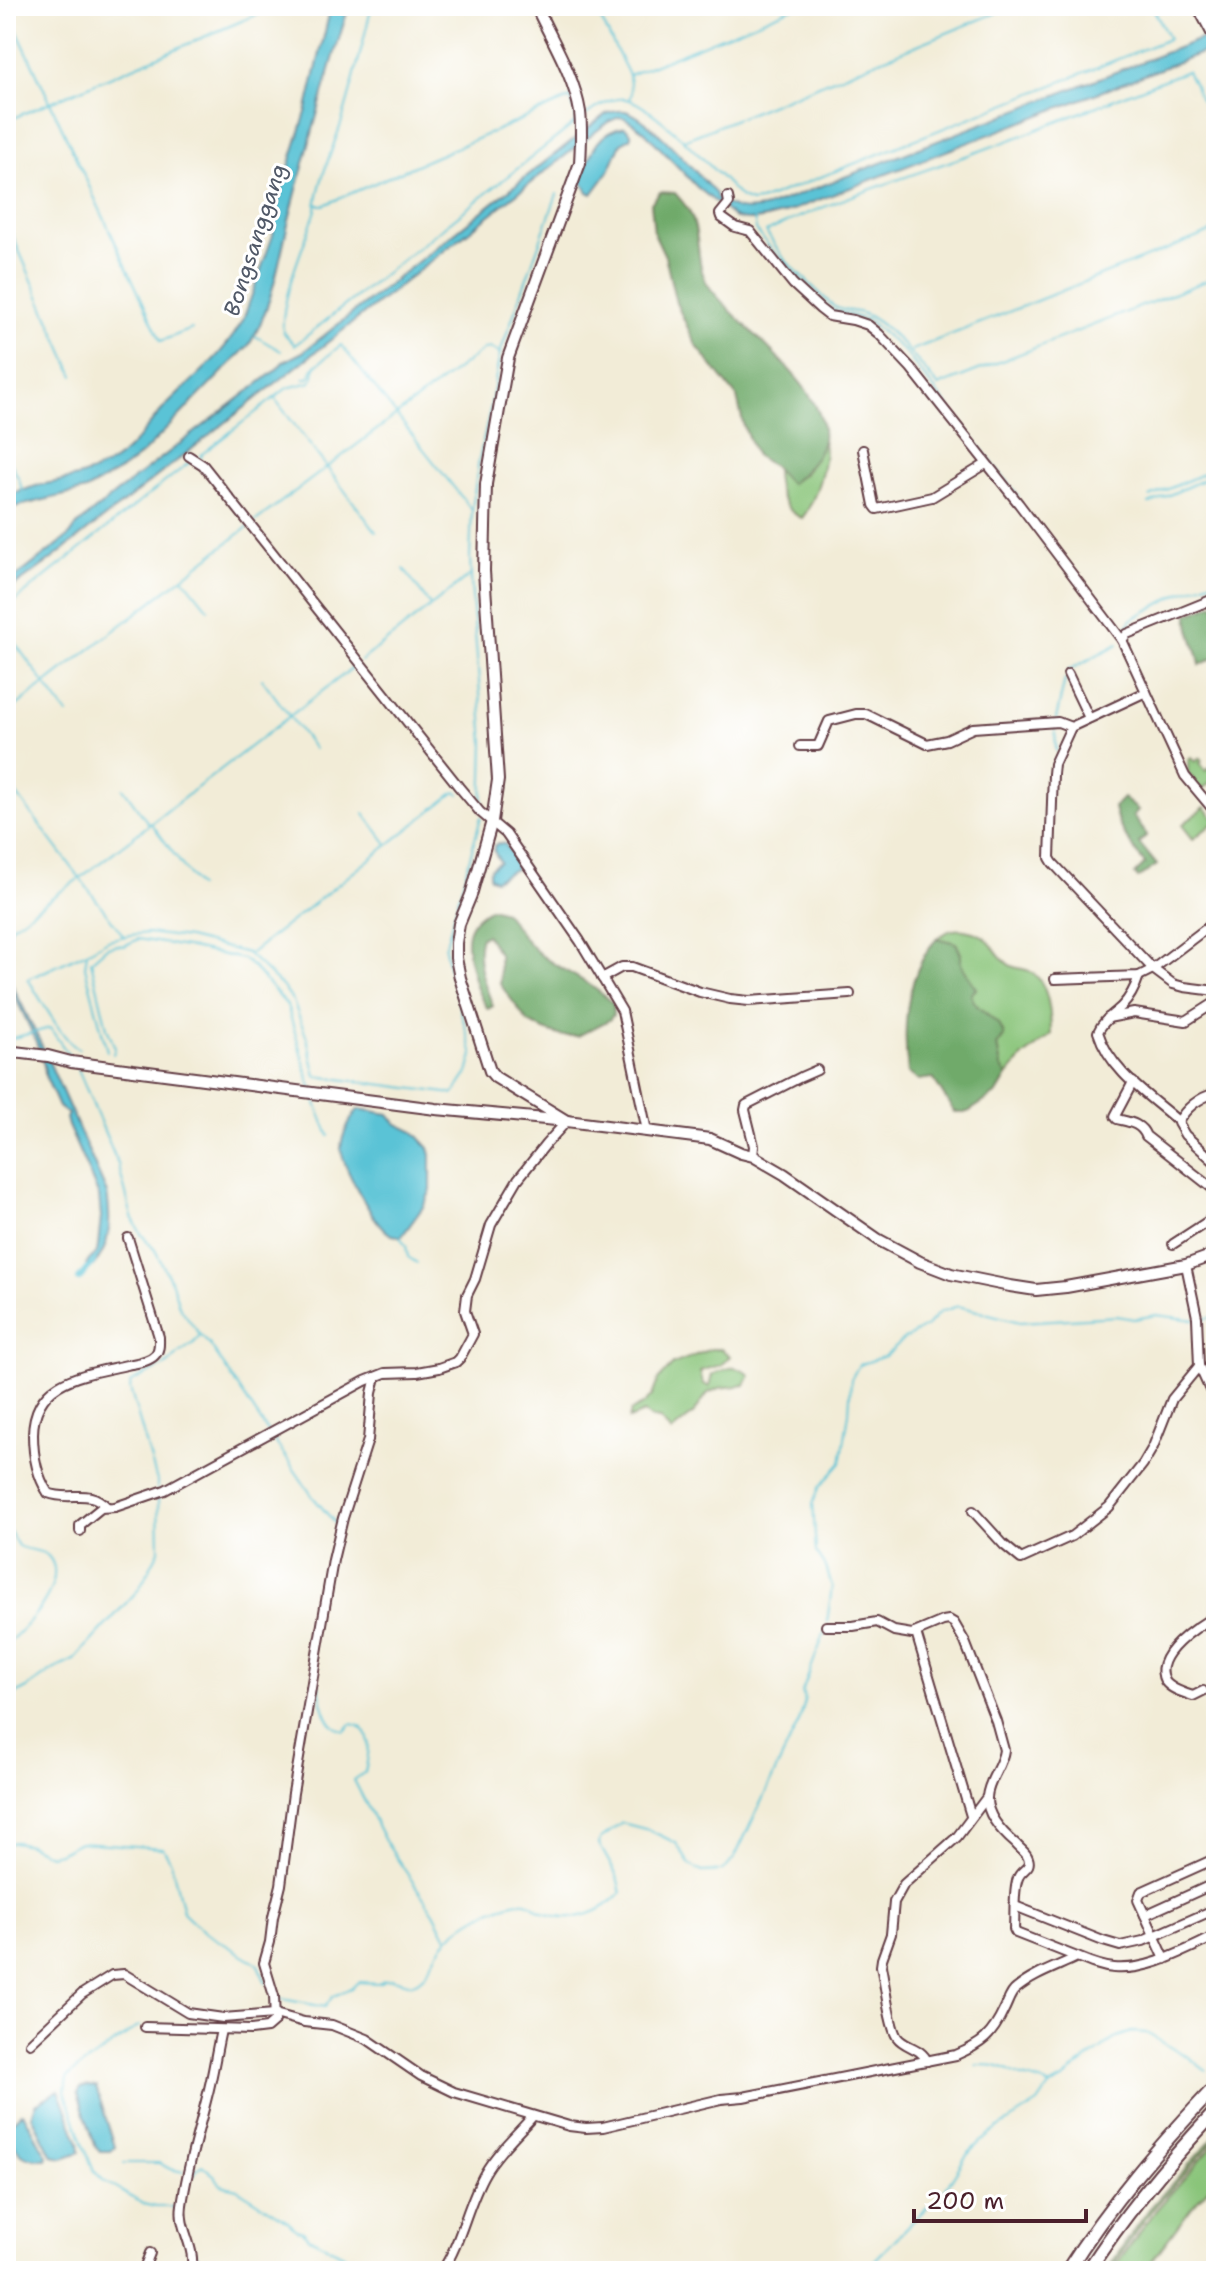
<svg xmlns="http://www.w3.org/2000/svg" width="1222" height="2277" font-family="'Shantell Sans',sans-serif">
	<rect width="100%" height="100%" fill="#fff"/>
	<filter id="ink" filterUnits="userSpaceOnUse"><feTurbulence type="fractalNoise" baseFrequency=".0125" numOctaves="2"/><feDisplacementMap in="SourceGraphic" scale="16" xChannelSelector="R" yChannelSelector="G"/><feConvolveMatrix kernelMatrix="1 2 1 2 8 2 1 2 1" color-interpolation-filters="sRGB"/></filter>
	<filter id="wash" filterUnits="userSpaceOnUse"><feTurbulence type="fractalNoise" baseFrequency=".006" numOctaves="4" result="noise"/><feDisplacementMap in="SourceGraphic" scale="32" xChannelSelector="R" yChannelSelector="G"/><feGaussianBlur stdDeviation="1.8" result="paint"/><feColorMatrix in="noise" values="0 0 0 0 0 0 0 0 0 0 0 0 0 0 0 0 0 1.4 0 .05"/><feComposite in="paint" operator="in"/></filter>
	<g filter="url(#wash)">
		<rect width="100%" height="100%" fill="#f2ecd7"/>
		<g fill="#8ac57a" stroke="#6a7252" stroke-width="2">
			<path d="M823 440C830 457 814 504 802 518 781 509 776 488 776 468L790 483 805 473Z"/>
			<polygon points="1191,758 1195,762 1200,758 1202,761 1200,763 1206,771 1216,763 1216,779 1201,790 1188,773 1188,760"/>
			<polygon points="1205,807 1216,821 1193,839 1182,825"/>
			<path d="M959 929C995 935 984 942 1007 963 1014 970 1023 967 1031 972 1049 982 1051 1017 1051 1035L1023 1057 1007 1076 1001 1067 997 1046 1004 1036 991 1017 973 1003 971 993 976 988 961 964V954L956 943 937 938 949 931Z"/>
			<path d="M711 1349H721L730 1356 721 1365 700 1371 703 1383 709 1387 712 1375C728 1367 735 1364 750 1375L745 1385 719 1388 708 1393 694 1413 671 1432 660 1419 651 1418 644 1413 629 1419 631 1411 643 1405 652 1396 658 1380 673 1364Z"/>
			<polygon points="1216,2134 1216,2138 1151,2211 1109,2271 1106,2271 1149,2209"/>
			<polygon points="1216,2142 1216,2180 1192,2207 1145,2270 1112,2271 1156,2210"/>
		</g>
		<g fill="#6faa6a" stroke="#5c644a" stroke-width="2">
			<path d="M660 192 675 193C680 199 687 206 690 213 701 234 695 264 708 285 736 326 830 387 823 440 821 456 802 475 790 484L772 465 756 456 744 427 737 397 696 345 676 303 665 256 654 233 651 203Z"/>
			<path d="M1216 603V657L1200 665C1198 647 1187 631 1189 614Z"/>
			<path d="M1123 798 1138 810 1133 816 1147 835 1139 843 1157 865 1138 878 1135 874 1145 864C1132 846 1117 829 1114 807Z"/>
			<path d="M491 908 505 912C516 927 526 943 541 955 566 974 590 980 613 1004V1015L609 1020 578 1036H562L544 1030 528 1022 500 984 499 954 486 935 481 937C474 957 485 986 493 1006L488 1009C478 996 475 984 471 968 464 941 463 922 491 908Z"/>
			<path d="M937 938 956 943 961 954V964L976 989 971 994C975 1013 1000 1016 1004 1036L997 1046 1001 1067 1007 1076 997 1093 968 1112H954L933 1078 918 1080 908 1073C902 1025 905 975 937 938Z"/>
		</g>
		<g fill="#5ac3d6" stroke="#527180" stroke-width="2">
			<path d="M331 6H349C328 74 309 143 291 212 279 257 274 305 249 345L143 453 124 468 86 490 6 509V496C16 493 26 489 36 486 62 480 82 479 107 465 131 452 145 428 164 408 193 378 221 359 243 320L273 235 279 199 307 109Z"/>
			<path d="M1216 33V46L1204 52 782 214C767 218 751 223 735 218L697 187 644 131 625 118 619 117 608 122 48 562 6 592V585L70 535 77 525 130 482 276 370 283 362 303 352 606 114C612 112 618 110 625 111 649 116 698 175 716 194V197C733 211 746 212 767 207Z"/>
			<path d="M625 127 631 133V138L621 143 609 171 592 194 588 192 581 180C591 155 595 132 625 127Z"/>
			<path d="M498 843 505 844 518 863 515 865 517 868 495 880 490 878C486 869 494 866 500 862L494 851V846Z"/>
			<path d="M6 972 43 1048 107 1193C111 1220 112 1248 91 1268L86 1264 97 1252 98 1246 101 1217 99 1196 68 1126 66 1118 68 1114 59 1107 45 1075C46 1055 16 1000 6 978Z"/>
			<path d="M359 1109 389 1114 397 1124 414 1132 429 1148 431 1155V1190L423 1207 402 1236C399 1236 393 1236 390 1234 374 1224 342 1166 341 1148 341 1137 352 1115 359 1109Z"/>
			<polygon points="88,2086 96,2087 115,2147 111,2151 100,2151 96,2148 78,2093 81,2088"/>
			<polygon points="59,2090 79,2143 80,2152 63,2158 52,2156 32,2116 36,2104"/>
			<path d="M21 2113 24 2114 47 2156 46 2159C19 2160 18 2151 6 2129L7 2126Z"/>
		</g>
		<g fill="none" stroke-linecap="round" stroke-linejoin="round">
			<g stroke="#5ac3d6" stroke-width="2">
				<polyline points="594,6 629,75 631,94 629,100"/>
				<polyline points="6,7 161,341 192,329"/>
				<polyline points="629,75 797,6"/>
				<path d="M586 115C597 107 611 97 626 99 653 104 720 176 741 198L751 202 760 201 1166 40 1169 39 1152 6"/>
				<polyline points="6,121 277,6"/>
				<path d="M1216 129 1187 71C1120 96 1055 124 988 148 914 175 838 198 766 232L785 260 833 306C843 312 854 310 864 314 888 323 922 366 938 386L1216 277"/>
				<polyline points="684,140 1013,6"/>
				<path d="M316 205H324L571 98 576 117 575 123 295 345 283 332C280 298 305 243 316 210 317 184 334 146 342 121 354 83 362 44 372 6"/>
				<polyline points="754,217 756,230 776,255 830,310 868,320 905,352 1018,496"/>
				<polyline points="6,221 74,376"/>
				<polyline points="255,336 281,351"/>
				<polyline points="912,350 1216,230"/>
				<polyline points="304,378 309,378 313,368 341,345 471,509"/>
				<polyline points="275,399 376,532"/>
				<polyline points="6,454 18,477 23,492"/>
				<polyline points="201,458 202,454 287,388 311,382 314,376 315,367"/>
				<polyline points="1150,497 1216,468"/>
				<polyline points="1149,504 1216,474"/>
				<polyline points="253,523 484,349 490,348 499,353"/>
				<polyline points="404,569 430,605"/>
				<polyline points="184,579 208,609"/>
				<polyline points="6,608 190,462"/>
				<polyline points="6,631 67,714"/>
				<polyline points="1125,631 1132,619 1180,593 1216,580"/>
				<polyline points="361,661 469,576"/>
				<polyline points="1069,670 1118,644"/>
				<polyline points="262,679 314,749"/>
				<polyline points="6,714 248,527"/>
				<polyline points="1056,719 1065,679"/>
				<polyline points="1055,726 1056,751"/>
				<polyline points="6,780 123,935"/>
				<polyline points="123,788 148,823"/>
				<polyline points="482,811 484,742 472,597 470,558 472,510 478,465 490,410 500,353 557,194"/>
				<polyline points="364,813 388,845"/>
				<polyline points="152,824 198,887"/>
				<polyline points="6,929 10,931 12,926 84,875 356,665"/>
				<polyline points="87,952 85,967 107,1051"/>
				<polyline points="251,953 455,792 459,794"/>
				<polyline points="6,1040 50,1028 71,1058"/>
				<path d="M79 1049C64 1043 38 994 28 979L87 952 108 940 130 935 148 933 188 938 247 953 282 986 293 1001 307 1038 316 1076 454 1094 468 1073 473 1055 448 965 445 948 481 817"/>
				<polyline points="113,1054 115,1048 107,1028 91,961 107,947 117,945 124,946 138,939 186,947 243,959 252,966 287,1005 312,1090"/>
				<path d="M77 1067 118 1164 132 1217 141 1234 155 1250 172 1283 179 1306 200 1335C195 1345 189 1345 181 1352 175 1356 172 1362 166 1365 154 1372 142 1375 131 1383L130 1389 157 1481V1491"/>
				<polyline points="313,1096 329,1136"/>
				<polyline points="400,1237 406,1246 408,1257 417,1263"/>
				<polyline points="1201,1319 1216,1317"/>
				<polyline points="201,1336 210,1345 268,1432"/>
				<polyline points="272,1437 313,1497 335,1523"/>
				<path d="M6 1525 18 1546C27 1551 41 1549 48 1556 71 1581 24 1630 6 1644"/>
				<polyline points="827,1622 832,1587 826,1567 816,1552 813,1503 819,1488 841,1463 849,1413 851,1379 859,1365 885,1356 904,1339 927,1326 940,1312 958,1306 1020,1322 1117,1316 1134,1319 1156,1315 1195,1320"/>
				<path d="M317 1679C322 1697 323 1728 345 1731L351 1724C375 1726 369 1754 365 1772L354 1780 385 1841 434 1913 447 1938"/>
				<polyline points="6,1699 27,1688 53,1670 74,1660 139,1589 159,1551 158,1497"/>
				<polyline points="6,1844 15,1842 29,1845 49,1855 59,1853 80,1842 163,1848 171,1862 183,1912 204,1932 257,1963 266,1983"/>
				<path d="M277 1998 325 2007 333 1996 351 1989 358 1982 378 1983 384 1980 393 1979 412 1984C430 1976 431 1960 442 1946 456 1926 486 1910 510 1904 537 1897 528 1908 548 1914 576 1923 602 1913 621 1893L617 1876 599 1844 600 1839 622 1823 649 1830 676 1843 690 1865 702 1872 721 1871 728 1866 735 1857 799 1722 805 1701 802 1692 826 1629"/>
				<polyline points="139,2026 76,2070 67,2078 65,2091 90,2162 94,2171 104,2181 143,2204 156,2207 176,2207 178,2213"/>
				<path d="M977 2065C1002 2065 1001 2068 1022 2077 1032 2080 1040 2080 1048 2086"/>
				<polyline points="124,2163 159,2163 170,2169 184,2172"/>
				<polyline points="190,2174 194,2175 197,2169 202,2165 215,2176 221,2185 237,2189 288,2221 296,2229 303,2231 310,2238 375,2271"/>
				<polyline points="194,2248 199,2261 196,2271"/>
				<polyline points="864,2271 925,2209 940,2198 966,2156 980,2142 1000,2127 1038,2103 1049,2087 1065,2079 1073,2070 1117,2037 1132,2032 1146,2033 1190,2058 1206,2071"/>
			</g>
			<polyline stroke="#5ac3d6" stroke-width="6" points="79,1279 93,1262"/>
		</g>
	</g>
	<g filter="url(#ink)">
		<g fill="none" stroke-linecap="round" stroke-linejoin="round">
			<defs>
				<g id="minor">
					<polyline points="728,197 729,203 720,214 721,217 735,227 750,231 793,284 820,309 829,316 853,320 868,325 879,334 911,368 1019,504 1122,640 1185,776 1216,813"/>
					<polyline points="863,450 874,505 877,509 932,497 986,464"/>
					<polyline points="189,456 203,465 459,787 480,812 506,834 580,941 622,1011 647,1131"/>
					<polyline points="1122,640 1127,634 1216,598"/>
					<polyline points="1068,674 1089,718"/>
					<polyline points="1071,727 1146,692"/>
					<polyline points="800,746 818,746 829,721 856,714 866,714 927,744 947,740 973,728 1058,722 1071,727 1054,764 1053,774 1050,858 1053,863 1153,969 1173,984 1184,987 1216,991"/>
					<path d="M1139 976C1135 988 1131 997 1122 1006 1113 1015 1103 1020 1098 1032 1110 1071 1148 1095 1178 1121"/>
					<polyline points="602,978 622,967 632,967 700,992 730,999 749,1001 850,994"/>
					<polyline points="1055,979 1139,976 1153,969 1216,921"/>
					<polyline points="1108,1018 1134,1013 1186,1021 1216,1002"/>
					<path d="M1133 1082 1115 1116 1117 1119C1129 1122 1141 1123 1146 1136L1216 1191"/>
					<path d="M1216 1093C1200 1097 1185 1108 1178 1123L1185 1135 1216 1163"/>
					<polyline points="753,1156 754,1146 745,1110 746,1105 801,1077 817,1070"/>
					<polyline points="6,1190 10,1200"/>
					<polyline points="1173,1244 1216,1216"/>
					<polyline points="1199,1366 1216,1403"/>
					<path d="M107 1507C88 1487 71 1502 48 1493 37 1476 33 1455 33 1434 34 1379 83 1375 127 1365 136 1363 149 1362 155 1355 160 1350 159 1343 159 1337L128 1238"/>
					<polyline points="973,1511 1004,1545 1021,1559 1072,1536 1109,1507 1143,1464 1153,1447 1172,1399 1199,1366 1197,1317 1186,1265"/>
					<polyline points="80,1531 80,1525 101,1508 115,1507 165,1490 365,1381 385,1373 417,1372 439,1368 456,1362 460,1358 473,1334 465,1311 467,1295 475,1279 491,1225 518,1179 546,1144 567,1121"/>
					<path d="M826 1626H853L877 1622 894 1631 912 1634 943 1621 949 1620 954 1623 965 1642 996 1721 1004 1750C1002 1767 988 1780 987 1797 986 1815 1003 1833 1016 1844 1020 1849 1026 1852 1028 1858 1032 1869 1021 1869 1018 1878 1013 1891 1015 1915 1014 1929L1016 1933 1077 1957"/>
					<polyline points="916,1633 971,1816"/>
					<path d="M1203 1691 1193 1696C1184 1693 1170 1689 1165 1681 1151 1655 1199 1625 1216 1616"/>
					<polyline points="1015,1906 1103,1941 1120,1946 1143,1941 1211,1911"/>
					<polyline points="1145,1915 1209,1886"/>
					<polyline points="1165,1959 1138,1900 1141,1892 1210,1861"/>
					<polyline points="145,2027 251,2030 267,2028 275,2021 274,1996 264,1963 270,1942 273,1917 281,1885 293,1793 333,1560 343,1518 368,1440 372,1393 376,1377"/>
					<path d="M30 2043 82 1994 112 1975 124 1974 188 2013 223 2018 275 2014 304 2022 332 2025 367 2039 421 2076 454 2092 569 2126 586 2128 603 2127 721 2099 743 2097 956 2055C982 2044 992 2036 1004 2010 1008 2003 1010 1993 1016 1989 1034 1974 1057 1967 1077 1957 1089 1962 1101 1967 1114 1968 1149 1971 1185 1950 1216 1936"/>
					<path d="M927 2061C921 2047 905 2048 897 2037 889 2025 885 1983 881 1966L882 1959 891 1934 894 1902 904 1884 957 1837 987 1797"/>
					<polyline points="143,2271 150,2253"/>
					<path d="M191 2271C197 2248 178 2229 182 2205 187 2168 198 2133 207 2097 213 2075 216 2052 221 2030"/>
					<path d="M442 2271C462 2241 467 2204 485 2173 497 2152 517 2134 533 2116"/>
				</g>
				<g id="major">
					<path d="M536 6C551 39 574 75 580 112 582 129 581 146 580 163L508 358 486 484 484 571 498 780 492 821 471 895 459 924 456 943V958L460 978 490 1071 495 1077 565 1120"/>
					<polyline points="6,1051 48,1056 71,1062 436,1109 567,1121 710,1139 741,1153 753,1156 784,1174 879,1240 920,1262 951,1274 1010,1286 1036,1290 1066,1287 1186,1265 1216,1254"/>
				</g>
				<g id="highway">
					<polyline points="1199,6 1216,38"/>
					<path d="M1067 2271C1110 2203 1161 2144 1216 2086"/>
					<path d="M1088 2271C1125 2213 1169 2161 1216 2111"/>
				</g>
			</defs>
			<use href="#minor" stroke="#633e45" stroke-width="12"/>
			<use href="#major" stroke="#633e45" stroke-width="14"/>
			<use href="#highway" stroke="#633e45" stroke-width="16"/>
			<use href="#minor" stroke="#fff" stroke-width="8"/>
			<use href="#major" stroke="#fff" stroke-width="10"/>
			<use href="#highway" stroke="#fff" stroke-width="12"/>
		</g>
	</g>
	<g text-anchor="middle" dominant-baseline="central" stroke-width="6" stroke-linejoin="round" paint-order="stroke">
		<g font-size="22" font-style="italic" fill="#505867" stroke="#fff">
			<text transform="translate(255 240) rotate(-72)">Bongsanggang</text>
		</g>
	</g>
	<rect width="1222" height="2277" fill="none" stroke="#fff" stroke-width="32"/>
	<path d="M914 2209v12h172v-12" fill="none" stroke="#4a1f2b" stroke-width="4"/>
	<text x="926" y="2209" font-size="24" fill="#4a1f2b" stroke="#ffffff" stroke-width="6" paint-order="stroke">200 m</text>
</svg>
